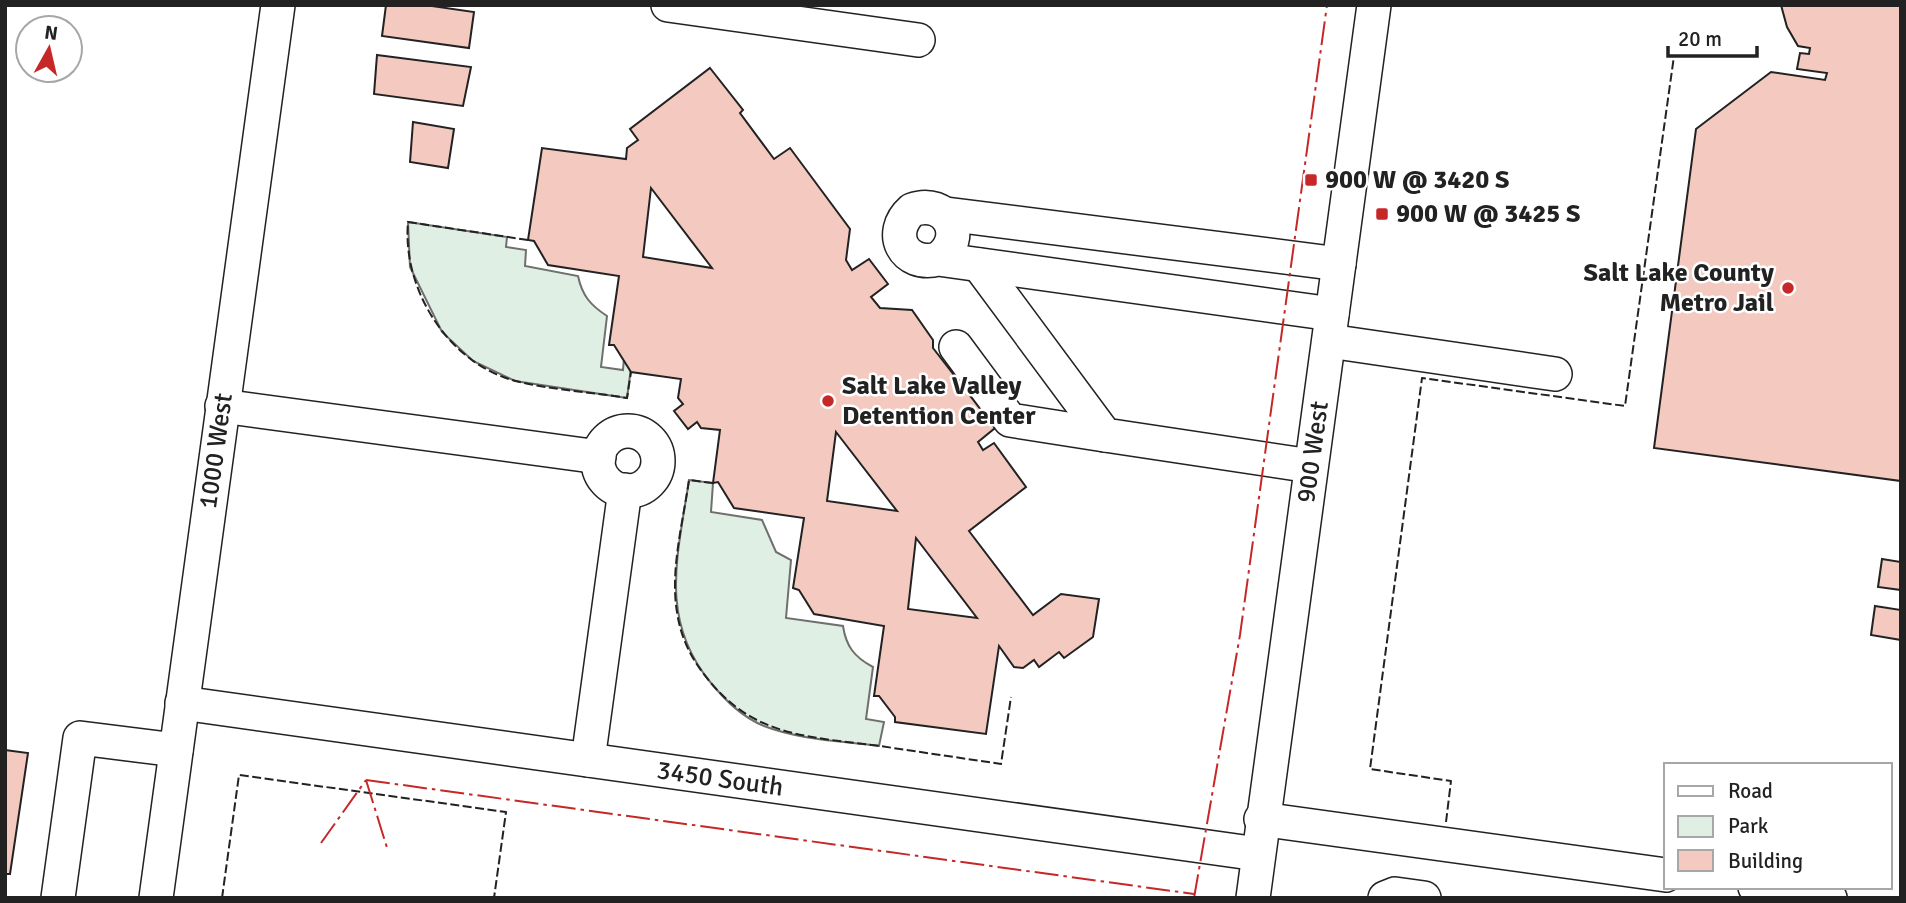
<svg xmlns="http://www.w3.org/2000/svg" width="1906" height="903" font-family="Signika,sans-serif">
	<rect width="100%" height="100%" fill="#fff"/>
	<g fill="#e0efe3" stroke="#6f6f6f" stroke-width="2">
		<path d="M408 222 507 237 506 247 526 250 525 266 578 276C582 295 590 305 607 316L601 367 623 370 624 358 631 368 627 398 515 381 473 361 442 332 410 267Z"/>
		<path d="M689 480 713 483 711 512 762 520 776 552 791 560 786 618 843 626C846 646 854 657 873 667L866 719 884 722 879 746C842 741 800 740 764 726 742 717 726 701 711 683 658 619 678 555 689 480Z"/>
	</g>
	<g fill="#f3c9c0" stroke="#222" stroke-width="2" fill-rule="evenodd">
		<polygon points="386,5 425,5 474,12 469,48 382,36"/>
		<polygon points="1781,5 1901,5 1901,481 1654,448 1696,129 1771,72 1825,80 1827,73 1797,69 1800,53 1809,54 1810,48 1798,46 1787,27"/>
		<polygon points="377,55 471,67 463,106 374,94"/>
		<path d="M710 68 743 110 740 113 774 159 790 148 850 229 846 260 852 270 869 259 888 284 871 297 880 308 912 310 933 340V348L995 428 978 442 983 450 994 443 1026 487 969 531 1033 615 1061 594 1099 599 1093 637 1064 658 1059 652 1039 667 1034 660 1023 668 1014 667 999 646 986 734 895 722V717L879 696H874L884 626 814 614 799 590 793 588 804 518 734 508 718 482 713 483 720 430 701 428 697 422 688 429 674 411 683 404 678 398 681 379 631 372 614 345H609L619 276 548 265 534 241 528 240 542 148 626 159 627 148 638 140 630 129ZM651 188 712 268 643 257ZM836 432 897 511 827 501ZM916 538 977 618 908 609Z"/>
		<polygon points="413,122 454,129 448,168 410,162"/>
		<polygon points="1882,559 1901,562 1901,590 1878,587"/>
		<polygon points="1875,606 1901,610 1901,640 1871,635"/>
		<polygon points="5,750 28,753 10,874 5,874"/>
	</g>
	<g fill="none" stroke-linecap="round" stroke-linejoin="round">
		<defs>
			<g id="minor">
				<polyline points="668,5 918,40"/>
				<polyline points="946,214 1339,264"/>
				<path d="M938 259C969 237 947 197 912 210 886 233 904 268 938 259L1332 314"/>
				<polyline points="979,265 1105,435 1311,466"/>
				<polyline points="1329,341 1555,374"/>
				<polyline points="956,347 1010,420 1105,435"/>
				<polyline points="222,406 599,457"/>
				<circle cx="628" cy="461" r="30"/>
				<polyline points="182,703 1258,854"/>
				<polyline points="588,760 625,490"/>
				<polyline points="1261,819 1666,875"/>
				<polyline points="1755,887 1830,898"/>
				<polyline points="58,898 80,738 176,750"/>
				<polyline points="156,898 278,5"/>
				<polyline points="1253,898 1374,5"/>
				<polyline points="1385,898 1395,894 1424,898"/>
			</g>
		</defs>
		<use href="#minor" stroke="#222" stroke-width="36"/>
		<use href="#minor" stroke="#fff" stroke-width="33"/>
		<g stroke="#222" stroke-width="2" stroke-dasharray="9 3.5" stroke-linecap="butt">
			<path d="M528 240 408 222C402 290 449 364 516 381 552 390 591 392 627 398L631 372"/>
			<path d="M713 483 689 480C683 522 670 570 677 612 681 640 693 662 711 683 757 738 814 737 880 746 920 752 961 758 1001 764L1011 697"/>
			<polyline points="1446,822 1451,781 1370,769 1422,378 1625,406 1674,56"/>
			<polyline points="222,898 239,775 506,812 494,898"/>
		</g>
		<g stroke="#c62828" stroke-width="2" stroke-dasharray="24 5 3.5 5" stroke-linecap="butt">
			<polyline points="366,780 1194,894"/>
			<polyline points="366,780 388,851"/>
			<polyline points="321,843 366,780"/>
			<polyline points="1194,898 1240,635 1327,5"/>
		</g>
	</g>
	<g fill="#c62828" stroke="#fff" stroke-width="2.5">
		<rect x="1304" y="173" width="14" height="14" rx="3.5"/>
		<rect x="1375" y="207" width="14" height="14" rx="3.5"/>
		<circle cx="1788" cy="288" r="7"/>
		<circle cx="828" cy="401" r="7"/>
	</g>
	<g text-anchor="middle" dominant-baseline="central" stroke-width="5" stroke-linejoin="round" paint-order="stroke">
		<g font-size="26" font-weight="bold" fill="#222" stroke="#fff" text-anchor="start">
			<text x="1325" y="180">900 W @ 3420 S</text>
			<text x="1396" y="214">900 W @ 3425 S</text>
			<text x="1774" y="273" text-anchor="end">Salt Lake County<tspan x="1774" dy="30">Metro Jail</tspan></text>
			<text x="842" y="386">Salt Lake Valley<tspan x="842" dy="30">Detention Center</tspan></text>
		</g>
		<g font-size="26" fill="#222" stroke="#fff">
			<text transform="translate(216 451) rotate(-82)">1000 West</text>
			<text transform="translate(1313 452) rotate(-82)">900 West</text>
			<text transform="translate(720 779) rotate(8)">3450 South</text>
		</g>
	</g>
	<rect width="1906" height="903" fill="none" stroke="#222222" stroke-width="14"/>
	<rect x="1664" y="763" width="228" height="126" fill="#ffffff" stroke="#a7a7a7" stroke-width="2"/>
	<rect x="1678" y="786" width="35" height="10" fill="#ffffff" stroke="#a7a7a7" stroke-width="2"/>
	<text x="1728" y="798" font-size="21" fill="#222222">Road</text>
	<rect x="1678" y="816" width="35" height="21" fill="#e0efe3" stroke="#a7a7a7" stroke-width="2"/>
	<text x="1728" y="833" font-size="21" fill="#222222">Park</text>
	<rect x="1678" y="850" width="35" height="21" fill="#f3c9c0" stroke="#a7a7a7" stroke-width="2"/>
	<text x="1728" y="868" font-size="21" fill="#222222">Building</text>
	<g transform="translate(49 49) rotate(8)"><circle r="33" fill="#ffffff" stroke="#a7a7a7" stroke-width="2"/>
	<path d="M0-5L12 26L0 18L-12 26Z" fill="#c62828"/>
	<text y="-10" font-size="19" font-weight="bold" text-anchor="middle" fill="#222222">N</text>
	</g>
	<path d="M1668 46v10h89v-10" fill="none" stroke="#222222" stroke-width="3.5"/>
	<text x="1678" y="46" font-size="21" fill="#222222" stroke="#ffffff" stroke-width="5" paint-order="stroke">20 m</text>
</svg>
